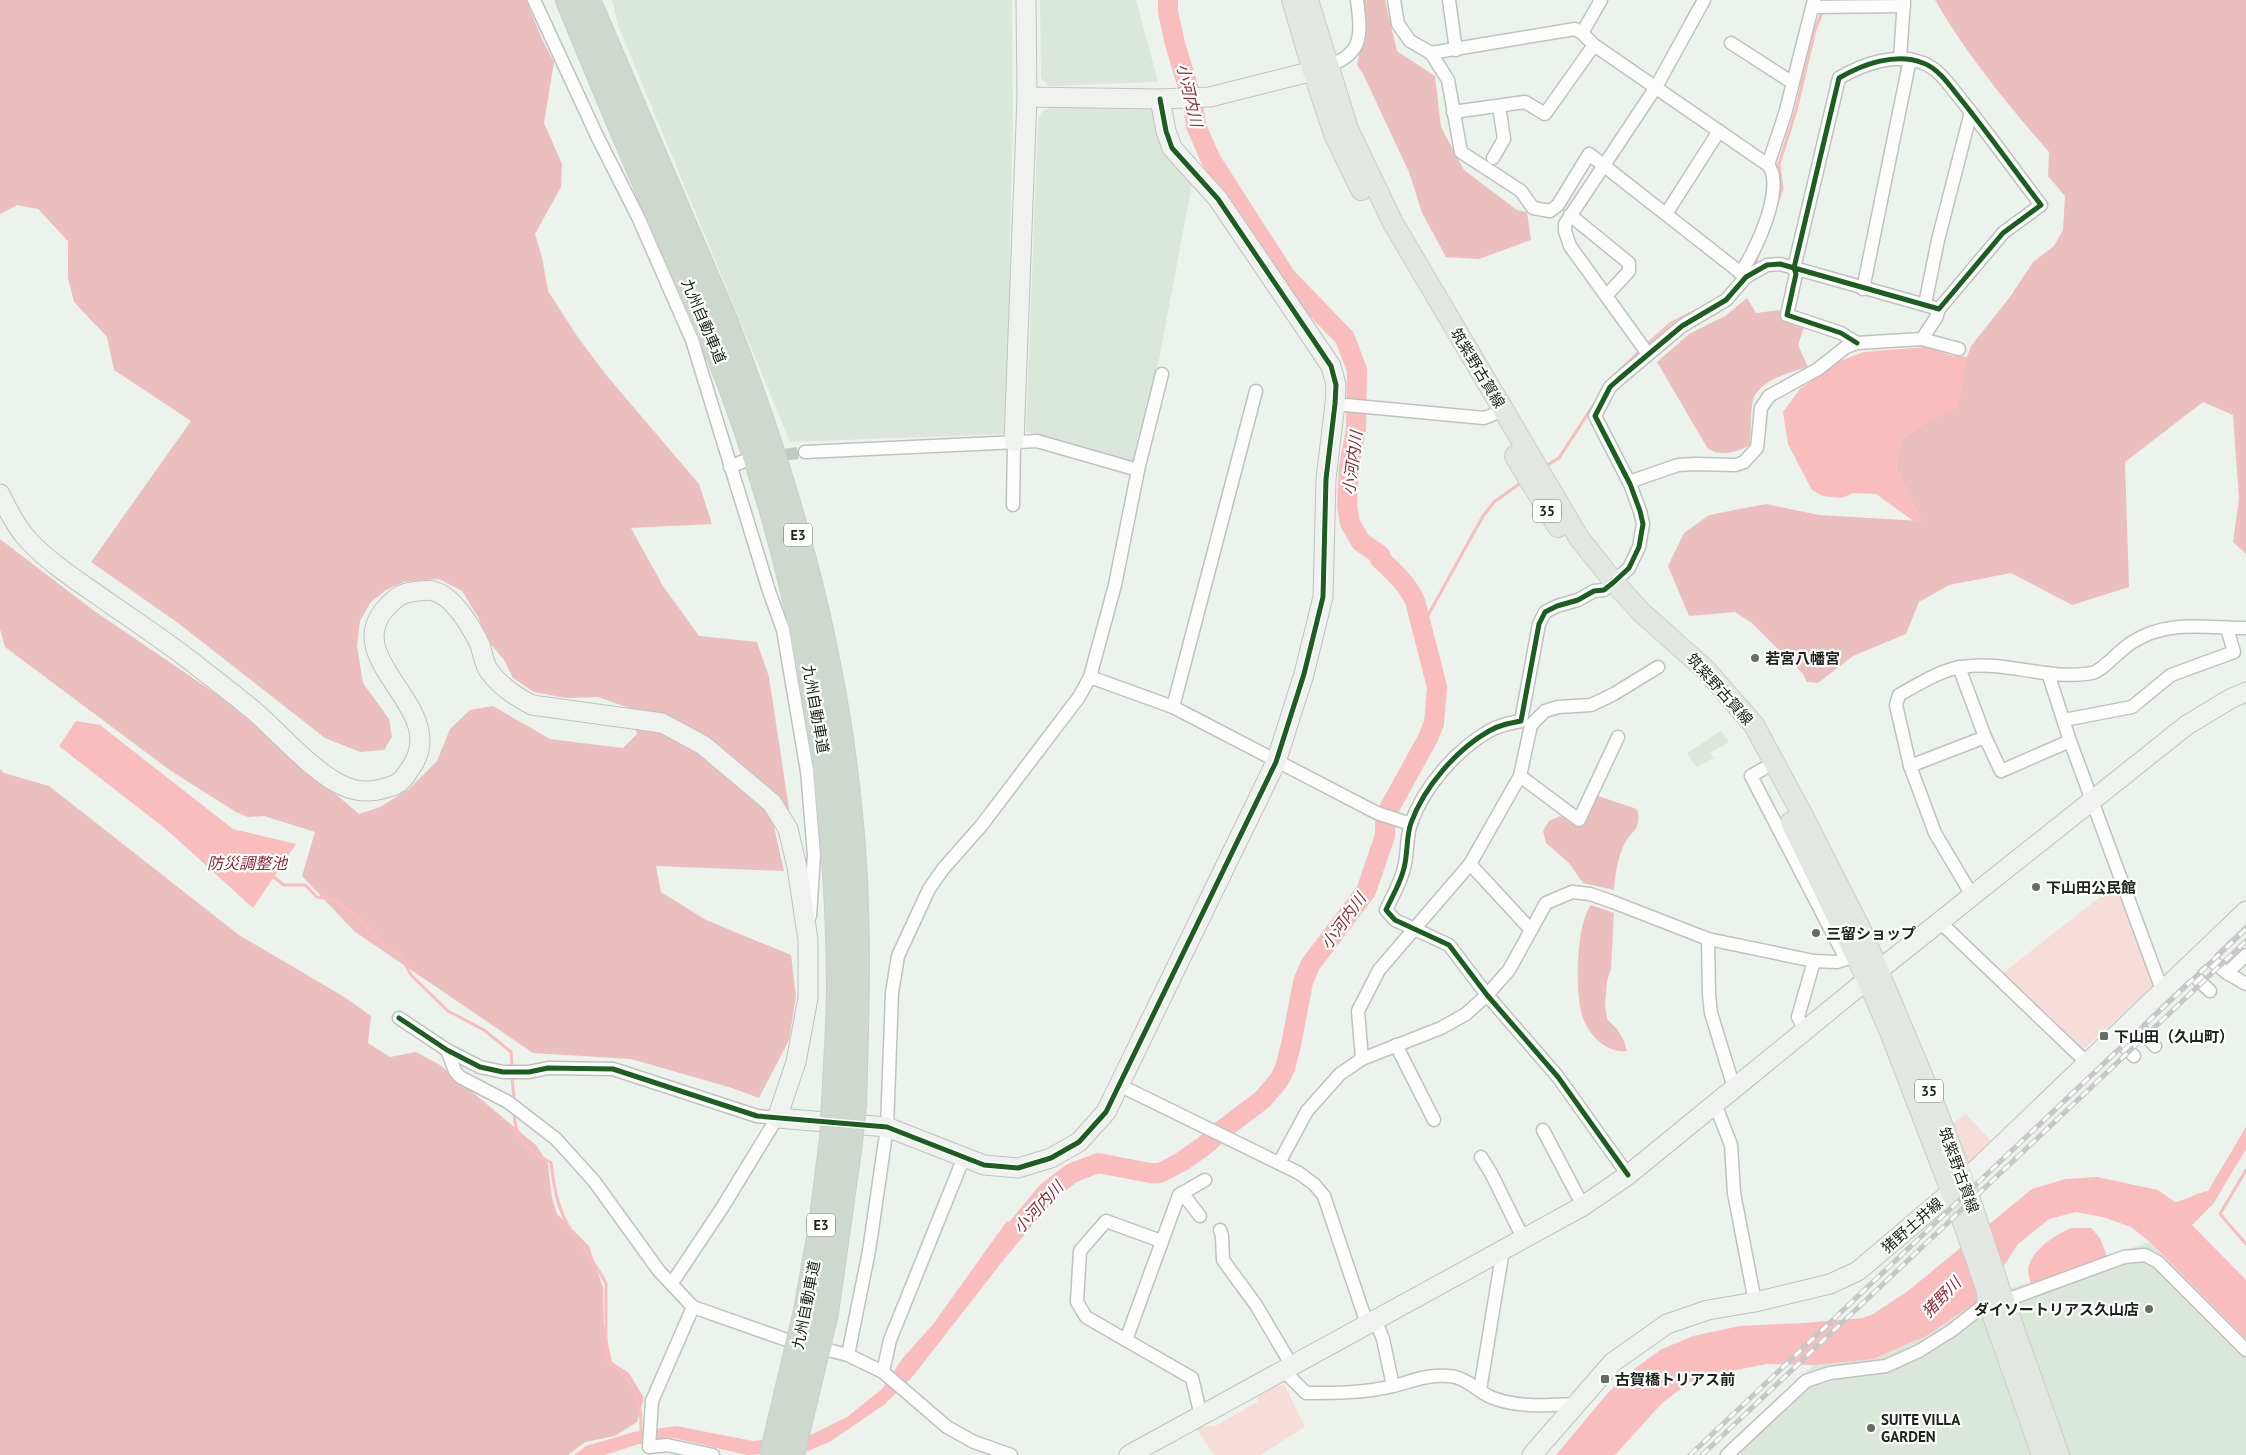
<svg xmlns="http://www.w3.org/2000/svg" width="2246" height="1455" font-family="'PT Sans','Noto Sans JP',sans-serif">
	<rect width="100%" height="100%" fill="#ecf2ec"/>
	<g fill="#dce7dc">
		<polygon points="612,0 1012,0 1013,110 1006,434 790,442 618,25"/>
		<polygon points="1040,0 1136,0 1158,82 1048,86 1041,78"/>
		<polygon points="1053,106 1145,106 1152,108 1162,143 1174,165 1192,184 1158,365 1132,464 1026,431 1038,121 1042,112"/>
		<polygon points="1721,731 1729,742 1710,753 1714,758 1696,767 1687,753"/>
		<polygon points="2150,1242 2246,1339 2246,1455 1718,1455 1814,1365 1874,1359 1928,1335 1982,1298"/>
	</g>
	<g fill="#f6ddda">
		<polygon points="2118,883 2155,984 2084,1049 2003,973"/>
		<polygon points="1966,1114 1992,1142 1980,1157 1968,1164 1953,1123"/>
		<polygon points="1284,1384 1305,1427 1260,1455 1214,1455 1196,1428 1217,1425 1257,1402 1259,1394"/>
	</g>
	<g fill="#ecbfbf">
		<polygon points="0,0 526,0 542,39 554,62 544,123 562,164 561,187 535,234 542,257 548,291 579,339 607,376 699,484 712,524 631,528 663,586 699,636 757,642 769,677 789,809 773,822 784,871 656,866 661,892 706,920 791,955 796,996 789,1040 759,1098 732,1088 631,1059 533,1053 354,931 302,876 315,832 264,816 248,817 236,812 171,771 5,647 0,629 0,539 93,610 231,704 359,814 380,807 409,789 437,761 450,729 470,710 493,706 550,739 623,748 637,734 629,708 598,697 566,698 534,692 513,678 504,660 488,641 478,617 462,591 439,579 404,582 386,590 371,602 360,621 357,646 363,683 389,719 392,737 384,750 360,752 325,738 178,623 91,562 191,421 114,370 107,337 74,302 68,278 68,241 38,209 17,205 0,214"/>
		<polygon points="1361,0 1385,0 1397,51 1435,76 1441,127 1464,170 1517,210 1527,212 1531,240 1479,259 1446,257 1422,213 1409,172 1363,74 1357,65 1363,36"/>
		<path d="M1935 0H2246V554L2233 542 2239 499 2233 415 2203 402 2125 462 2129 587 2072 605 2011 573 1949 585 1919 602 1906 634 1853 656 1818 683 1807 682 1803 674 1752 623 1735 612 1689 616 1668 566 1684 533 1709 515 1766 504 1819 515 1921 521 1896 468 1900 440 1923 424 1967 357 1971 346 2010 297 2033 262 2054 246 2063 230 2065 196 2048 176 2049 152C2007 104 1967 55 1935 0Z"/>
		<path d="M1747 298 1756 313 1781 310 1806 321 1798 345 1808 367C1791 372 1763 379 1754 397 1750 407 1751 433 1750 445 1737 452 1722 457 1708 449L1657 362 1689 334 1725 316Z"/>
		<polygon points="0,769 4,773 49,786 239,935 346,998 371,1016 368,1043 390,1057 416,1052 440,1065 537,1146 548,1165 552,1198 557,1214 589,1246 603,1288 604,1325 612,1362 629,1373 644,1398 637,1422 615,1436 585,1442 568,1455 0,1455"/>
		<path d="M1598 796 1637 809C1643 831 1629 831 1623 847 1617 861 1615 876 1614 890L1583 883 1569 863 1546 843 1543 831 1549 821 1560 816 1582 826Z"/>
		<path d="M1591 905 1614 913 1611 969 1607 981 1605 1005 1607 1019 1617 1029 1624 1041 1627 1051C1606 1054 1587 1033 1582 1015 1575 992 1576 924 1591 905Z"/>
	</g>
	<g fill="#f9bdbe">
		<polygon points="1926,347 1950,355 1967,357 1958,407 1923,424 1900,440 1896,468 1921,521 1915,522 1876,494 1853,493 1842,498 1823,496 1812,490 1788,444 1783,412 1800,389 1840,361 1864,352"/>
		<polygon points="76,721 100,725 233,829 296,844 253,908 167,830 59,746"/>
		<path d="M2246 1127V1149L2213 1204 2192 1225 2246 1280V1339L2150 1242 2131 1227 2103 1217 2076 1212 2049 1219 2018 1244 1982 1298 1928 1335 1874 1359 1814 1365 1766 1364 1722 1373 1690 1382 1662 1403 1615 1455H1556L1607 1394 1627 1374 1662 1349 1693 1336 1740 1326 1803 1323 1863 1318 1873 1314 1908 1291 2032 1189 2065 1179 2097 1177 2158 1190 2175 1202C2190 1199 2195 1193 2208 1191Z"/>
		<polygon points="1007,1221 1030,1226 913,1376 885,1404 831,1441 808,1451 747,1455 674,1438 639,1444 605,1455 574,1455 586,1446 634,1432 676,1426 753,1441 811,1435 847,1417 882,1389 902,1359 934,1323"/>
		<path d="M2071 1228H2091L2100 1238 2108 1259 2031 1285C2030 1280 2028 1274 2028 1269 2031 1250 2055 1235 2071 1228Z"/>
	</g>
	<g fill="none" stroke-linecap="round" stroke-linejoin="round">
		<g stroke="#f9bdbe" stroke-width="3">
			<polyline points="1777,204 1782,189 1779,164 1796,110 1815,30 1823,10"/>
			<polyline points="1750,268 1755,264 1759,252"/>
			<polyline points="1645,346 1671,323 1697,310"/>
			<polyline points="1607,382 1641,350"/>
			<polyline points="1544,467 1559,458 1598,398"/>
			<polyline points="1422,626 1483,516 1494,502 1522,482"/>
			<polyline points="271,875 284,885 305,885 317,897 335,900 357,917 384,945 401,956 411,975 448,1011 484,1030 511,1052 512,1068"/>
			<polyline points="512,1075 514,1101"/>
			<path d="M514 1112C516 1145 526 1146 551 1163 554 1188 558 1211 572 1232 583 1250 598 1265 606 1284V1358C635 1384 642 1393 641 1434"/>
			<polyline points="2246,1170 2220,1214 2246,1244"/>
		</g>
		<path stroke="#f9bdbe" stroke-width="20" d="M1003 1245 1047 1192 1072 1173 1098 1163 1150 1173H1160L1181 1162 1204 1146 1221 1131 1263 1099 1279 1080 1285 1068 1291 1045 1303 982 1310 965 1366 891 1385 836V816L1428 738 1434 723 1437 687 1415 601C1407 583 1394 572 1380 559V555L1361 542 1350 523 1347 506 1349 467 1356 429 1357 370 1345 338 1286 277 1211 160 1196 126 1193 103 1175 44 1168 12V0"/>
		<polyline stroke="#c3c9c3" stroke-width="12" stroke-dasharray="12 6" stroke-linecap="butt" points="768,457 805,452"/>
		<defs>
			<g id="street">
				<polyline points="534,0 597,136 638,217 692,340 769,591 783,630 807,771 814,855 810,916"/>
				<path d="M1394 0 1398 24 1410 41 1431 53 1575 29 1582 33 1594 45 1768 165C1786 186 1755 254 1740 273"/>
				<polyline points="1449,0 1456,50"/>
				<polyline points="1813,7 1904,6"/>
				<polyline points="1582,33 1601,0"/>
				<polyline points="1731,43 1793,83"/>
				<polyline points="1431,53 1448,80 1461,152 1521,191 1533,208 1550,211 1558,205 1589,154 1746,277"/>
				<polyline points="1900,59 1904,0"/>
				<path d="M1322 68C1363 56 1362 37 1357 0"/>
				<polyline points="1453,112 1525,102 1545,114 1594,45"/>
				<polyline points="1493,158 1504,139 1499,106"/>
				<polyline points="1768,165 1785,114 1814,0"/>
				<polyline points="1666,214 1719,131"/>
				<polyline points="1570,215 1629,263 1629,271 1607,295"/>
				<polyline points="1863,289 1910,59"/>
				<polyline points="1925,304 1938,240 1971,112"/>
				<polyline points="1922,339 1959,349"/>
				<polyline points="1648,354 1570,246 1565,231 1565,224 1656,87 1704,0"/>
				<polyline points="1335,404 1484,418 1492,415"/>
				<polyline points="805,452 1037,441 1138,470"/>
				<polyline points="730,467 744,461"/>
				<polyline points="1629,482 1678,465 1695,464 1736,465 1744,462 1757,448 1761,408 1769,396 1818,369 1846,347 1857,343 1922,339 1936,318 1939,309"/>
				<polyline points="1013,505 1014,442"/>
				<polyline points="1959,667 1985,737 2001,771 2070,741"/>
				<polyline points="2048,673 2070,741 2162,990"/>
				<polyline points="1090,677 1173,707 1377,813 1411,824"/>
				<polyline points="1173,707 1256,391"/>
				<polyline points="2064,720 2132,707 2171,675 2234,652 2227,628"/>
				<polyline points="1910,766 1985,737"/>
				<polyline points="1763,769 1751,776 1846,959"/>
				<polyline points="1520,776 1579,820 1618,737"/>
				<polyline points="1470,864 1530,929"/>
				<path d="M1973 897 1935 833 1910 766 1896 705 1899 695C1917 685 1942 669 1962 667 2005 660 2049 681 2092 673 2102 671 2121 649 2131 643 2167 619 2205 628 2246 628"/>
				<polyline points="1940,922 2086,1062"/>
				<polyline points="1708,939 1709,995 1711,1013 1734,1088"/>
				<polyline points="2202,953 2227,973 2246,984"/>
				<polyline points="2186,968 2210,991"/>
				<polyline points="2227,973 2246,955"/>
				<polyline points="399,1018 447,1050 480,1067 503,1072 529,1072 548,1068 613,1069 757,1116 777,1118 722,1208 672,1283"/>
				<polyline points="2132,1019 2155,1046"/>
				<polyline points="1805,1031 1798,1017 1814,961"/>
				<polyline points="2114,1036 2134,1056"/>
				<polyline points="1396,1045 1434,1120"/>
				<polyline points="447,1050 455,1071 460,1077 508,1102 556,1139 594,1181 659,1271 693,1307 784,1339 848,1355 883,1372 947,1427 974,1442 1011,1455"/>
				<polyline points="1362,1059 1358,1011 1379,970 1470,864 1520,776 1531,725 1545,711 1558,707 1591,705 1614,694 1658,667"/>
				<polyline points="1119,1085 1299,1173 1314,1184 1324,1196 1367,1324"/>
				<polyline points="1715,1104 1731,1145 1734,1193 1755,1302"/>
				<polyline points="1543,1130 1583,1206"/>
				<polyline points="1481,1157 1491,1173 1523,1238"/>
				<polyline points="1279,1163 1307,1111 1340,1074 1362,1059 1441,1028 1466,1014 1487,995 1509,970 1546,903 1572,892 1590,894 1613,902 1708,939 1814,961 1837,962 1846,959 1853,952"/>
				<path d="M1628 1175 1558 1077 1487 995 1449 945 1395 920 1386 910C1392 897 1401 882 1404 868 1408 853 1406 837 1411 823 1424 787 1456 750 1489 731 1499 725 1510 723 1521 721L1539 624 1545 612 1557 606 1578 600 1594 591 1604 590 1614 582 1629 568 1639 547 1643 524 1640 511 1630 484 1595 416 1610 387 1619 379 1682 326 1726 300 1746 277 1767 265 1780 264 1939 309 2003 233 2041 205C2015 171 1990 136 1963 102 1952 89 1940 69 1923 63 1896 52 1863 64 1839 78L1794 268 1796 274 1787 315 1841 333 1857 343"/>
				<polyline points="1182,1193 1200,1216"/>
				<polyline points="1220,1230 1222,1236 1223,1260 1256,1305 1292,1366"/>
				<polyline points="1161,1241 1106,1221 1080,1251 1077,1302 1086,1317 1192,1378 1201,1416"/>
				<polyline points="2004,1301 2124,1257 2145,1255 2158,1262 2246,1350"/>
				<polyline points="693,1307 652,1401 649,1447 667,1445 713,1455"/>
				<polyline points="1375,1319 1383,1339 1393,1386"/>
				<polyline points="1126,1340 1179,1195 1205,1180"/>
				<polyline points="848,1355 869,1251 887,1127 892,993 898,956 929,889 943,869 981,826 1079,697 1090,677 1115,585 1138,470 1162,374"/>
				<path d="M1284 1371 1306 1393C1334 1393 1366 1393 1393 1386 1413 1381 1428 1374 1449 1376 1467 1377 1477 1392 1493 1398 1519 1408 1549 1405 1576 1404"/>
				<polyline points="883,1372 890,1340 964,1157"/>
				<polyline points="1480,1390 1503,1250"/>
				<polyline points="1727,1455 1806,1381 1830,1373 1886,1366 1919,1351 1951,1331 1988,1302"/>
			</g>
			<g id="secondary">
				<polyline points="1027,97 1160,99 1210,97 1313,71"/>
				<polyline points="1014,442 1027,97 1026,0"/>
				<path d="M0 494C8 511 17 528 29 541 53 566 81 583 109 603 138 623 168 643 196 665 215 680 235 695 254 711 280 733 314 774 346 787 363 794 378 791 395 785 402 782 406 775 410 769 453 710 341 663 384 610 390 603 397 596 406 593 412 592 427 589 433 591 453 595 472 628 480 645 483 654 484 664 489 671 501 687 516 697 532 705L662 723 703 745 772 803 788 829 797 867 808 940V998L796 1062 777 1118 887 1127 984 1165 1018 1168 1051 1158 1079 1142 1106 1112 1276 762 1304 674 1323 597 1326 479 1335 404 1336 385 1331 366 1218 199 1172 148 1166 131 1160 99"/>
				<polyline points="1129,1455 1583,1206 1628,1175 1879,970 2187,725 2230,699 2246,692"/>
				<polyline points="1532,1455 1613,1362 1667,1324 1708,1310 1755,1302 1830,1284 1858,1271 1964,1181 2246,911"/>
			</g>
			<g id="primary">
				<polyline points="1292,0 1313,71 1334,134 1361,190"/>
				<polyline points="1308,0 1348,129 1393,223 1579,538 1614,582 1641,612 1706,670 1754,725 1803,816 1862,932 1933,1101 1964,1181 1998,1284 2059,1455"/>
				<polyline points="1515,456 1558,527"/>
				<polyline points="1791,822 1868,981 1890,1032 1963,1222 1986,1288 1988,1302 2042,1455"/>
			</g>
			<g id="highway">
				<path d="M568 0C596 68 624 135 653 202 685 276 719 350 745 426 808 607 838 795 839 986 839 1024 836 1063 834 1101"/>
				<path d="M588 0 725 320C787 480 834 643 850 814 860 911 857 1007 854 1104"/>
				<polyline points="806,1311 821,1226 832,1139"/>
				<polyline points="826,1313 850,1143"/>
			</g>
		</defs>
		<use href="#street" stroke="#bec3be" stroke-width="15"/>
		<use href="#secondary" stroke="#bec3be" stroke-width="21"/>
		<use href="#primary" stroke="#cbcecb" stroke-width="22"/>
		<use href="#highway" stroke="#cbcecb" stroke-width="26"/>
		<use href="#street" stroke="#fcfdfc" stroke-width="12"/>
		<use href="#secondary" stroke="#eff2ef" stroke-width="19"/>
		<use href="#primary" stroke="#e2e7e2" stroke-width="20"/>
		<use href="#highway" stroke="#cfd8cf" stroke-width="24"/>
		<defs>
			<g id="rail">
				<polyline points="1690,1455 2246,929"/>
				<polyline points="1702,1455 2246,941"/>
			</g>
		</defs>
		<use href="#rail" stroke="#c6c7c6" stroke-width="5"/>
		<use href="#rail" stroke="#fdfffd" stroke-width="3" stroke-dasharray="9" stroke-linecap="butt"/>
		<defs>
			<g id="highway-bridge">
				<polyline points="832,1139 834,1101"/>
				<polyline points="850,1143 854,1104"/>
				<polyline points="772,1455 806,1311"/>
				<polyline points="792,1455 826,1313"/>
			</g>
		</defs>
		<use href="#highway-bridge" stroke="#cbcecb" stroke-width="26" stroke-linecap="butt"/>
		<use href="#highway-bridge" stroke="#cfd8cf" stroke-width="24"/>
		<defs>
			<g id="cycleway">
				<polyline points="399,1018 447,1050 480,1067 503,1072 529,1072 548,1068 613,1069 757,1116 887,1127 984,1165 1018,1168 1051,1158 1079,1142 1106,1112 1276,762 1304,674 1323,597 1326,479 1335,404 1336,385 1331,366 1218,199 1172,148 1166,131 1160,99"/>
				<path d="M1628 1175 1558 1077 1487 995 1449 945 1395 920 1386 910C1392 897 1401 882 1404 868 1408 853 1406 837 1411 823 1424 787 1456 750 1489 731 1499 725 1510 723 1521 721L1539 624 1545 612 1557 606 1578 600 1594 591 1604 590 1614 582 1629 568 1639 547 1643 524 1640 511 1630 484 1595 416 1610 387 1619 379 1682 326 1726 300 1746 277 1767 265 1780 264 1939 309 2003 233 2041 205C2015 171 1990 136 1963 102 1952 89 1940 69 1923 63 1896 52 1863 64 1839 78L1794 268 1796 274 1787 315 1841 333 1857 343"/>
			</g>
		</defs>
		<use href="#cycleway" stroke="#fdfffd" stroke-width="8"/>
		<use href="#cycleway" stroke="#1b5e20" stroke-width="5"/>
	</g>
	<g fill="#676c67" stroke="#fdfffd" stroke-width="2">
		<circle cx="1755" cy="658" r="5"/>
		<circle cx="2036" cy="887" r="5"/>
		<circle cx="1816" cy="933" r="5"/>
		<rect x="2099" y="1031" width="10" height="10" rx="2.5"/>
		<circle cx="2149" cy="1309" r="5"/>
		<rect x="1600" y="1374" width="10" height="10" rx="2.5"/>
		<circle cx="1871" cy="1428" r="5"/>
	</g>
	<g text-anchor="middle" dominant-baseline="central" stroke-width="4.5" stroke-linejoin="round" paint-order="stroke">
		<g fill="#fdfffd" stroke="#626662" stroke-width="1">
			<rect x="1533" y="499.5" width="28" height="23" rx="4"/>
			<rect x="784" y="523.5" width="28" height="23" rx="4"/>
			<rect x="1915" y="1079.5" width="28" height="23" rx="4"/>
			<rect x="807" y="1213.5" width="28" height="23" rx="4"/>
		</g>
		<g font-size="14" font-weight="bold" fill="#202420">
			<text x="1547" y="511">35</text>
			<text x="798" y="535">E3</text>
			<text x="1929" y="1091">35</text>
			<text x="821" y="1225">E3</text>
		</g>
		<g font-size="15" fill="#202420" stroke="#fdfffd">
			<text transform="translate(704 321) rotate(67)">九州自動車道</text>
			<text transform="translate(1478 368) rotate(59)">筑紫野古賀線</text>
			<text transform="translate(1720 689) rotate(48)">筑紫野古賀線</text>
			<text transform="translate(816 709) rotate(80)">九州自動車道</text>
			<text transform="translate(1959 1170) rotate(70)">筑紫野古賀線</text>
			<text transform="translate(1912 1225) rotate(-41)">猪野土井線</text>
			<text transform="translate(806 1305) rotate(-79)">九州自動車道</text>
		</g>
		<g font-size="15" font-weight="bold" fill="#202420" stroke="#fdfffd" text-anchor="start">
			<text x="1765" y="658">若宮八幡宮</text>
			<text x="2046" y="887">下山田公民館</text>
			<text x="1826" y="933">三留ショップ</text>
			<text x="2114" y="1036">下山田（久山町）</text>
			<text x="2139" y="1309" text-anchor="end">ダイソートリアス久山店</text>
			<text x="1615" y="1379">古賀橋トリアス前</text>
			<text x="1881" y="1419">SUITE VILLA<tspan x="1881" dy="17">GARDEN</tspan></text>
		</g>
		<g font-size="16" font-style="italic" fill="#8d2937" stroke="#fdfffd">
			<text transform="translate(1190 95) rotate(77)">小河内川</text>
			<text transform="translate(1352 463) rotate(-83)">小河内川</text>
			<text x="247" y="863">防災調整池</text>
			<text transform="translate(1343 921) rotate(-54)">小河内川</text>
			<text transform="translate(1038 1207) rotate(-47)">小河内川</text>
			<text transform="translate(1941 1297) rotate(-46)">猪野川</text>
		</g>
	</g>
</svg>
